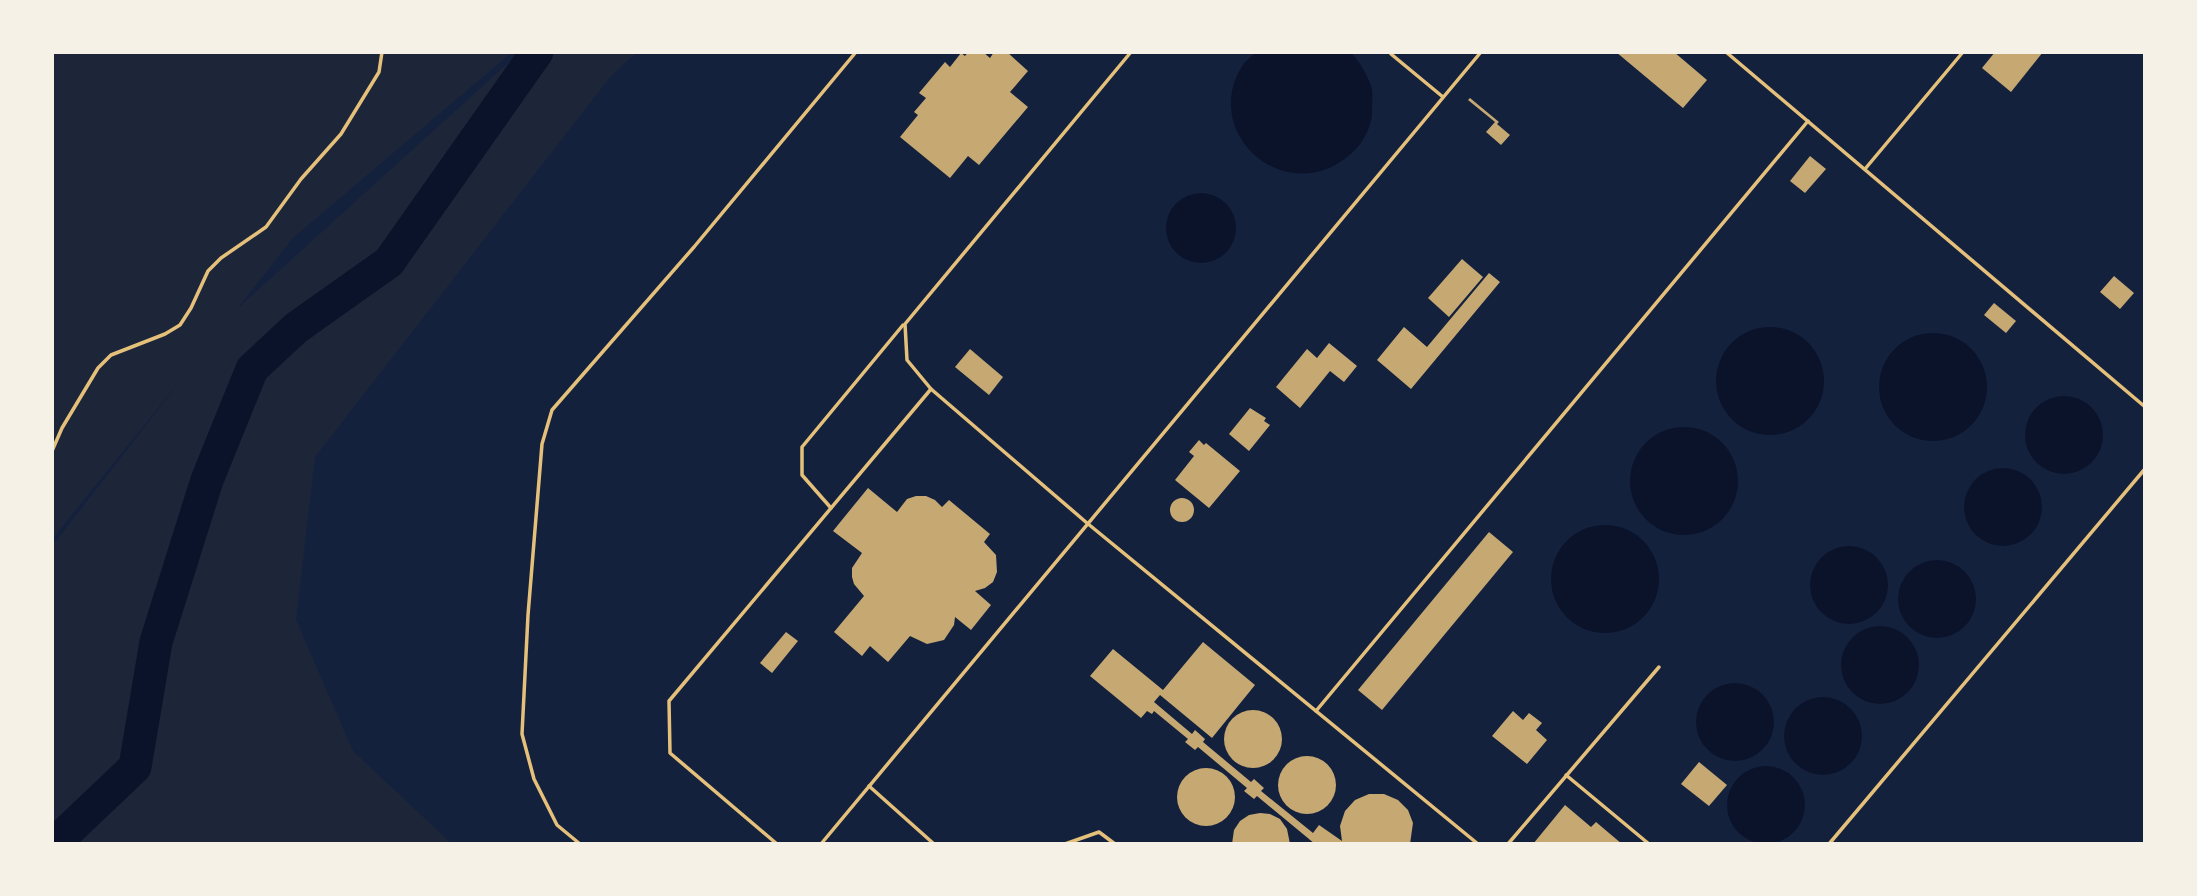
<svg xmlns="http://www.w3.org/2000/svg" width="2197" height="896" font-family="Quicksand,sans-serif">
	<rect width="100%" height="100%" fill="#14213d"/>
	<polygon fill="#1d2539" points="53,53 511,53 293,238 237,309 519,53 636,53 611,76 315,457 296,620 353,751 451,843 53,843 53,545 185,375 53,538"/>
	<g fill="#0b132b">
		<path d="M1256 52H1350C1359 59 1369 78 1372 89 1373 95 1372 104 1372 110 1373 124 1363 144 1352 153 1288 211 1201 135 1241 68 1244 62 1251 57 1256 52Z"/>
		<circle cx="1201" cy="228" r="35"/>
		<circle cx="1770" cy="381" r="54"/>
		<circle cx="1933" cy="387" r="54"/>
		<circle cx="2064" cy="435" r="39"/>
		<circle cx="1684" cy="481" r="54"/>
		<circle cx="2003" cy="507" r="39"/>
		<circle cx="1605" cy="579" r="54"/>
		<circle cx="1849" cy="585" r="39"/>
		<circle cx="1937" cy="599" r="39"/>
		<circle cx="1880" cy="665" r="39"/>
		<circle cx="1735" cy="722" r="39"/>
		<circle cx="1823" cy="736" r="39"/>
		<circle cx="1766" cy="805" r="39"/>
	</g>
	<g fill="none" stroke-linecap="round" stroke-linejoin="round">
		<polyline stroke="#0b132b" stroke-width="33" points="54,844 135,767 156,642 207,480 252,369 296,328 389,262 537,52"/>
	</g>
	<g fill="#c6a872">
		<polygon points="968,52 983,52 990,58 994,52 1007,52 1028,71 1010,92 1028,107 979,165 968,156 950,178 900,137 918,115 914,112 926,98 919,93 945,62 950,67 961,53 965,56"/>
		<polygon points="1616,52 1674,52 1707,80 1683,108"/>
		<polygon points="1995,52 2043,52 2011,92 1982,68"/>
		<polygon points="1470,98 1499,122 1497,124 1510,135 1501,145 1486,132 1495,122 1468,100"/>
		<polygon points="1810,156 1826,169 1805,193 1790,181"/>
		<polygon points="1462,259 1483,277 1449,317 1428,298"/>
		<polygon points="1489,273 1500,282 1411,389 1377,360 1404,327 1427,347"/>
		<polygon points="2114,276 2134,293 2120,309 2100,292"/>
		<polygon points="1994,303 2016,321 2006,333 1984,315"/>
		<polygon points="1329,343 1357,366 1344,382 1330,371 1300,408 1276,387 1307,349 1317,358"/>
		<polygon points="970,349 1003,377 989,395 955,367"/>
		<polygon points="1250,408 1266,418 1264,421 1270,425 1249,451 1229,434"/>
		<polygon points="1199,440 1204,445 1206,443 1240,471 1209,508 1175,480 1194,456 1189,452"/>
		<polygon points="868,488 897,512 907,499 916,496 926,496 935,500 942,507 949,500 990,534 984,542 996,555 997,572 993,582 985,588 975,591 991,605 971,630 955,617 954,625 944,640 927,644 910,636 888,662 870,646 862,656 834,632 864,596 854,584 852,577 852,568 862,553 833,531"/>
		<circle cx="1182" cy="510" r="12"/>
		<polygon points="1489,532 1513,552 1382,710 1358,690"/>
		<polygon points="786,632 798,641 772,673 760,663"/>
		<polygon points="1203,642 1255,685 1212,738 1160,695 1154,702 1192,734 1195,730 1205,739 1203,742 1251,782 1254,779 1264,788 1261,791 1313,833 1319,825 1342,841 1340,826 1345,811 1355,800 1369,794 1384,794 1398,800 1408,810 1413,823 1410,844 1315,844 1257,796 1254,799 1244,791 1247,788 1198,747 1195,750 1185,742 1188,739 1154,711 1152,714 1147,711 1141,718 1090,676 1113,649 1163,690"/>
		<circle cx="1253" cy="739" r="29"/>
		<polygon points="1513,711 1523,720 1529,713 1542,723 1536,730 1547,740 1527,764 1492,736"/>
		<circle cx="1307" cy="785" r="29"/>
		<polygon points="1699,762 1727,785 1709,806 1681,784"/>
		<circle cx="1206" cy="797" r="29"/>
		<polygon points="1565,805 1591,827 1596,822 1622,844 1533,844"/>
		<polygon points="1260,813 1270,814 1280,819 1287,829 1290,844 1232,844 1234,830 1240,821 1249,815"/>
	</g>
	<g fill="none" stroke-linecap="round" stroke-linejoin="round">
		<polyline stroke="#e5c07b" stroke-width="3.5" points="52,451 62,428 98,368 111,355 165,334 180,325 191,308 208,271 221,258 266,227 301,179 341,134 379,72 382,52"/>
		<g stroke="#e5c07b" stroke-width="3.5">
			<polyline points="1726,52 2144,406"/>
			<polyline points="1391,54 1443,97"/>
			<polyline points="1865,169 1963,52"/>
			<polyline points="931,389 907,360 905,324 1131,52"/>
			<polyline points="831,508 802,475 802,447 903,325"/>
			<polyline points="1316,711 1808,121"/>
			<polyline points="1566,775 1649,844"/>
			<polyline points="869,786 934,844"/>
			<polyline points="580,844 557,825 534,779 522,734 528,615 542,444 552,410 694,247 856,52"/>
			<polyline points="777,844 670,753 669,701 931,389 1087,523 1478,844"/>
			<polyline points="821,844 1481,52"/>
			<polyline points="1065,844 1099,832 1115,844"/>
			<polyline points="1508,844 1659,667"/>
			<polyline points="1829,844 2144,470"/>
		</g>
	</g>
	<rect width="2197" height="896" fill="none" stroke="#f6f1e7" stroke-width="108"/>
</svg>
